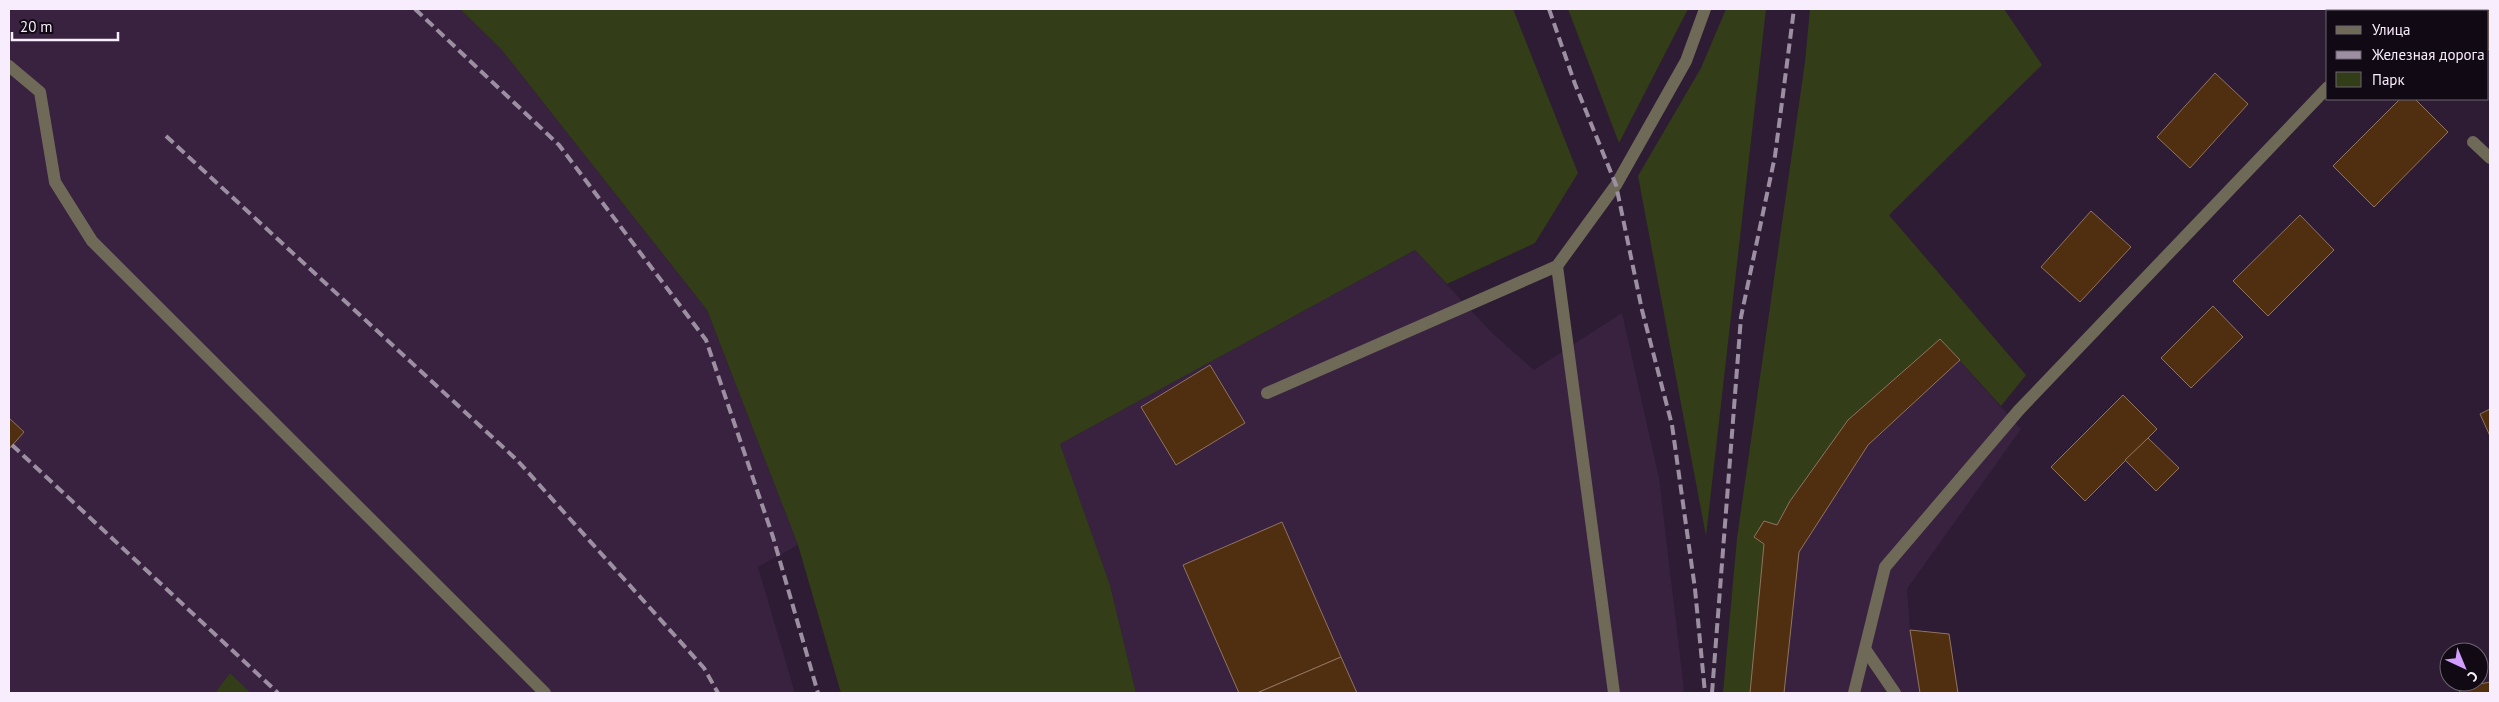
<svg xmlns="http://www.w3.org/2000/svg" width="2499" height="702" font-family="'PT Sans',sans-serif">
	<rect width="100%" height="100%" fill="#2d1c33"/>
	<g fill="#38223f">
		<polygon points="9,9 460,9 501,49 707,310 798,545 758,567 795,693 251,693 230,673 215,693 9,693"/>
		<polygon points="1415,250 1492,333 1534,370 1622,313 1659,478 1684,690 1682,693 1136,693 1110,585 1060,444"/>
		<polygon points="1940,339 2021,429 1907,589 1910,630 1949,634 1958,693 1750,693 1764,544 1790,501 1848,420"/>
	</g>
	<g fill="#333d18">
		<polygon points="460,9 1513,9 1578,173 1535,243 1447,284 1415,250 1060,444 1110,585 1136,693 841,693 798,545 707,310 501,49"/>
		<polygon points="1568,9 1688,9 1619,143"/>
		<polygon points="1726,9 1766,9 1706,536 1638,176 1701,68"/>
		<polygon points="1810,9 2004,9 2042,65 1889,215 2026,375 2001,406 1940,339 1848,420 1790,501 1777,525 1764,521 1755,536 1764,544 1750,693 1723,693 1737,538 1805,62"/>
		<polygon points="230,673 251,693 215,693"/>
	</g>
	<g fill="#502f11" stroke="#90745e">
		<polygon points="2325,9 2354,9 2351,11 2328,12"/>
		<polygon points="2445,9 2490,9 2490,51 2488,49 2488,11 2447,11"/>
		<polygon points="2215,73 2248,104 2190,168 2157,137"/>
		<polygon points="2400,99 2415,99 2448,132 2374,207 2333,166"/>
		<polygon points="2091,211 2131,247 2080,302 2041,267"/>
		<polygon points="2300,215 2334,250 2268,316 2233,281"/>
		<polygon points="2213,306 2243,337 2191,388 2161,358"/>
		<polygon points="1940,339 1960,360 1868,445 1799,552 1784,693 1750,693 1764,544 1754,537 1764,521 1777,525 1790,501 1848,420"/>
		<polygon points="1210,365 1245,423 1176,465 1141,407"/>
		<polygon points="2123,395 2157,429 2085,501 2051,467"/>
		<polygon points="2490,409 2490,436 2480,414"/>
		<polygon points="9,418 24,432 9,449"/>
		<polygon points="2148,438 2179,468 2156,491 2125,460"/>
		<polygon points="1282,522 1341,657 1257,693 1239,693 1183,565"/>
		<polygon points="1910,630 1949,634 1958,693 1920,693"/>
		<polygon points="1341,657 1357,693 1257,693"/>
		<polygon points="2490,682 2490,693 2460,693 2459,688"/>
	</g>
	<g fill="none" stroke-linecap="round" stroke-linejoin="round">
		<g stroke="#6f6a57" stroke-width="12">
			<polyline points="2400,11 2402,9"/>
			<polyline points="9,66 40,92 55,182 92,241 545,693"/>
			<polyline points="2473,142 2490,158"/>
			<polyline points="1557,266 1614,693"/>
			<polyline points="1267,393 1557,266 1616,185 1686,61 1705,9"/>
			<polyline points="1865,649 1895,693"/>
			<polyline points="1854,693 1885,567 2019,410 2328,87"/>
		</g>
		<g stroke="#9d8fa2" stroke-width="4" stroke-dasharray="10 5" stroke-linecap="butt">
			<polyline points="415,9 559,145 706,340 773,537 818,693"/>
			<polyline points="1549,9 1575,84 1616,185 1642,310 1672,425 1695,589 1705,693"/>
			<polyline points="166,136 517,460 704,668 718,693"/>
			<polyline points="12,445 278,693"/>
			<polyline points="1712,693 1741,317 1775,156 1794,9"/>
		</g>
	</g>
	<rect width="2499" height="702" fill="none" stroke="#f8edfc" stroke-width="20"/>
	<rect x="2326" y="10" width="162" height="90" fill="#110a14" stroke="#6d6571"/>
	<rect x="2336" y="26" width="25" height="8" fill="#6f6a57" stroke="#6d6571"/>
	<text x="2372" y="35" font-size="15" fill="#f8edfc">Улица</text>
	<rect x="2336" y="51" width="25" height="8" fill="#9d8fa2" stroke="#6d6571"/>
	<text x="2372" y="60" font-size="15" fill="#f8edfc">Железная дорога</text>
	<rect x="2336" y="72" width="25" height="15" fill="#333d18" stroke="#6d6571"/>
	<text x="2372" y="85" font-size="15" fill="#f8edfc">Парк</text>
	<g transform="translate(2464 667) rotate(136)"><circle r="24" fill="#110a14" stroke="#6d6571"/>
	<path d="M0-4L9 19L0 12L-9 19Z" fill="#d19dfe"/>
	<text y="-8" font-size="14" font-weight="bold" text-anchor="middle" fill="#f8edfc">С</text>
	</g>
	<path d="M12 32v8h106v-8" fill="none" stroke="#f8edfc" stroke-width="2.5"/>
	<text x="20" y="32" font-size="15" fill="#f8edfc" stroke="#110a14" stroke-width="4" paint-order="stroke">20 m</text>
</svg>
